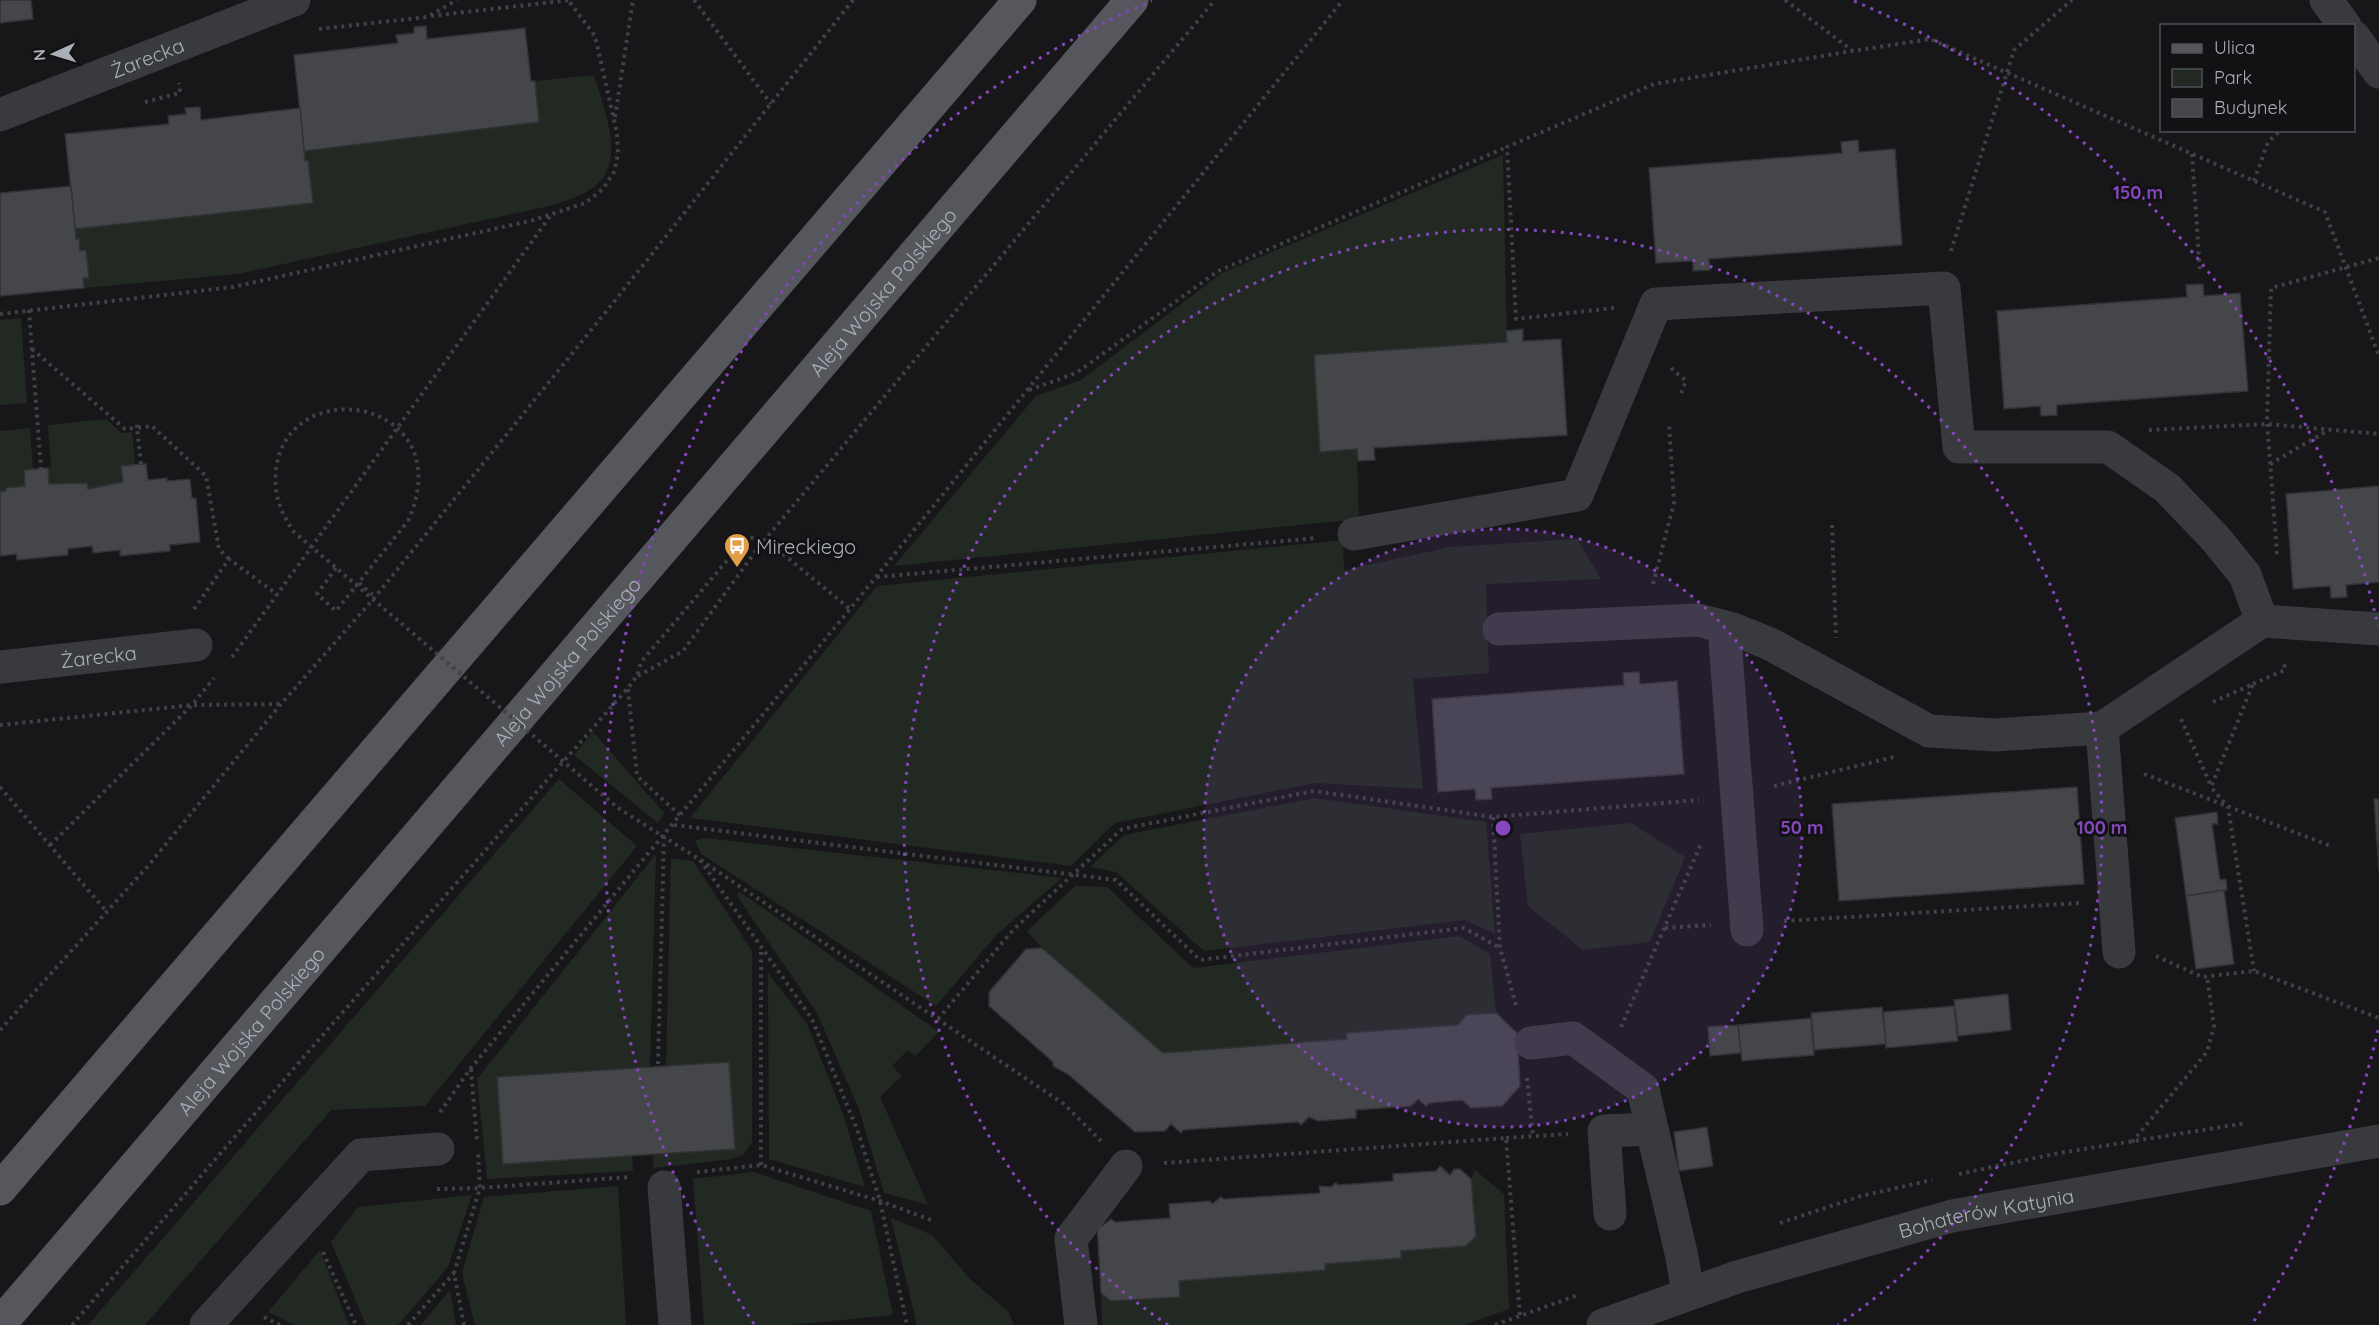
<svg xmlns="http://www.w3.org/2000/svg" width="2379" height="1325" font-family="Quicksand,sans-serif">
	<rect width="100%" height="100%" fill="#171719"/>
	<g fill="#222922">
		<path d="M594 75C604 110 630 167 588 191 577 198 561 202 549 206L238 274 84 288 83 278 89 277 86 251H80L79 239H76L75 229 313 202 308 161H305L304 151 539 122 535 81Z"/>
		<polygon points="1503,155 1507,342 1321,452 1357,449 1359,519 894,566 1036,396 1081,380 1222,273"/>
		<polygon points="21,318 27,403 0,405 0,320"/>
		<polygon points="106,419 122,433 132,432 135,465 123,482 88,489 87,483 49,484 48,468 51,467 48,425"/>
		<polygon points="30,428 33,469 24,470 25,486 0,492 0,431"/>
		<polygon points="1577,539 1601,579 1486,584 1489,673 1413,679 1423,789 1315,783 1115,823 1071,866 690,818 877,586 1343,540 1344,570 1450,547"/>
		<polygon points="593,732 664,813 658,823 574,755"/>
		<polygon points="559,779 637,846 425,1106 331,1110 145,1325 88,1325"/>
		<polygon points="1315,798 1486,822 1495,934 1465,920 1204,951 1116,872 1090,867 1124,835"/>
		<polygon points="1631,823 1685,857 1650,942 1583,950 1528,906 1520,834"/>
		<polygon points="703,838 714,839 1062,878 997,934 936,1006 701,854 695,841"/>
		<polygon points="656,854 650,1067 632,1155 633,1171 487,1179 477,1079"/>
		<polygon points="671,858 693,861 752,951 752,1142 744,1154 732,1159 654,1168 652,1154 735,1148 729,1062 666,1067"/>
		<polygon points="1075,886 1107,887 1193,968 1460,936 1490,954 1496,1013 1466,1015 1458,1025 1347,1033 1347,1039 1163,1053 1042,948 1027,931"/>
		<polygon points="739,891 939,1032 915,1056 908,1050 892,1066 902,1076 880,1097 928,1205 884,1193 859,1109 817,1013 737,896"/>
		<polygon points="768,973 807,1024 843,1114 865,1187 769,1159"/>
		<polygon points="1475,1170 1504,1194 1509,1309 1464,1325 1102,1325 1101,1293 1111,1301 1180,1297 1179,1281 1325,1270 1325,1264 1401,1258 1401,1251 1466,1246 1476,1236 1471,1179"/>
		<polygon points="754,1172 871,1211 893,1315 790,1325 704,1325 693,1179"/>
		<polygon points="618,1186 626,1325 475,1325 462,1273 484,1197"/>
		<polygon points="472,1195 448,1267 398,1325 366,1325 331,1242 358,1207"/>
		<polygon points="891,1218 932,1235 970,1279 1008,1311 1014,1325 917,1325"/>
		<polygon points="320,1250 349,1325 295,1325 268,1312"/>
		<polygon points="450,1290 456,1325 421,1325"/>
	</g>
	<g fill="#444649" stroke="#313235" stroke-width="1.5">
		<polygon points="0,0 31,0 33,19 0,23"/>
		<polygon points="426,26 427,39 525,28 531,81 535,81 539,122 304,151 294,55 398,43 396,35 414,33 414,27"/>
		<polygon points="200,107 201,120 300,108 305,161 308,161 313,203 75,229 65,134 169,124 168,116 186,114 185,108"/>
		<polygon points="1858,140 1859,152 1895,149 1902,245 1709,259 1710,270 1693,271 1693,261 1656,263 1649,168 1842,153 1841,142"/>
		<polygon points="71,186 76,239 79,239 80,251 86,250 89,278 83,278 84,288 0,296 0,193"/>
		<polygon points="2203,284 2204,296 2240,293 2248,391 2057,405 2057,415 2041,416 2040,406 2004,409 1997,311 2187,297 2186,285"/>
		<polygon points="1523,329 1523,341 1561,339 1567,435 1374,448 1375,460 1358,461 1357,449 1320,452 1314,355 1507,342 1506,331"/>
		<polygon points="141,464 146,464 148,480 167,478 167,481 190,479 192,498 196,498 200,542 170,545 170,551 120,556 120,550 93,553 92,546 68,549 68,555 17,560 16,554 0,556 0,492 6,491 6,488 25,486 24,470 48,468 49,484 87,483 88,489 123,482 121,466"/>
		<polygon points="2379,486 2379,582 2346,585 2347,597 2331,598 2330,586 2293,589 2286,494"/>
		<polygon points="1639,672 1640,684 1677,681 1684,774 1491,788 1492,799 1476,800 1475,789 1438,792 1432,699 1624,685 1623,673"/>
		<polygon points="2077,787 2084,884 1839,901 1832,804"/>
		<polygon points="2374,799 2379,799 2379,871"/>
		<polygon points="2217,812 2218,824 2212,824 2220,880 2226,879 2227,890 2186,896 2175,818"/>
		<polygon points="2224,890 2234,964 2196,969 2186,896"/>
		<polygon points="1042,948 1163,1053 1347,1039 1346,1033 1458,1025 1466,1015 1496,1013 1517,1033 1520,1086 1502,1106 1471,1108 1462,1100 1429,1103 1426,1106 1418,1099 1411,1106 1356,1110 1356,1118 1318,1121 1309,1117 1301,1125 1298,1122 1183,1130 1181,1133 1171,1124 1165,1131 1135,1132 1069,1075 1053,1066 1053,1062 989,1006 989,992 1026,949"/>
		<polygon points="2008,994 2011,1030 1958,1036 1954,1000"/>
		<polygon points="1954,1006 1958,1041 1886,1048 1883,1012"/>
		<polygon points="1882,1007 1886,1044 1814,1050 1811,1013"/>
		<polygon points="1811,1018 1814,1055 1742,1061 1738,1025"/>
		<polygon points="1738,1025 1741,1053 1710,1056 1708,1027"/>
		<polygon points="729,1062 735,1149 503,1164 497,1077"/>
		<polygon points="1707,1127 1713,1166 1679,1171 1674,1132"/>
		<polygon points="1440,1166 1450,1175 1454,1169 1460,1169 1471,1179 1476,1236 1466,1246 1401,1251 1401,1258 1325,1264 1325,1270 1179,1281 1180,1297 1111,1301 1101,1293 1097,1225 1100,1223 1102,1226 1111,1219 1115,1222 1170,1218 1169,1204 1210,1201 1212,1204 1221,1197 1224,1199 1320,1193 1319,1186 1331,1187 1335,1183 1339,1185 1393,1181 1393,1174 1436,1171"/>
	</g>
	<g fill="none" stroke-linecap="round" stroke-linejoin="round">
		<g stroke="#3f4145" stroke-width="4" stroke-dasharray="3 4.5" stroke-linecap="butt">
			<polyline points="694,0 771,104"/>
			<polyline points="1785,0 1853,51 1930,39 2325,212 2379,356"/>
			<polyline points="431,16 571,0"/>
			<polyline points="319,29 427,17 457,0"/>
			<polyline points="145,102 180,93 179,83"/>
			<polyline points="615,117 633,0"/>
			<polyline points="2192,154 2200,272"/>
			<polyline points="2254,181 2268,142 2281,130"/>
			<polyline points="1951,251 2014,50 2072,0"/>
			<polyline points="1614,308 1516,319 1507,147 1654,84 1852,51"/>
			<polyline points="29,310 41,469"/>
			<polyline points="0,314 233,287 534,220 585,203 603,189 614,172 618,154 617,133 595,36 568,0"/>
			<polyline points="32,349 125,429 137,428 137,421"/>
			<polyline points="1671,368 1686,381 1681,393"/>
			<polyline points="1029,390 1076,373 1218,271 1507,147"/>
			<polyline points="2149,430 2267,424 2379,434"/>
			<polyline points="141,464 137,428 152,426 206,476 219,549 229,559"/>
			<polyline points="2270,464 2329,430"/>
			<polyline points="1832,525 1836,638"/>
			<polyline points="2277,554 2267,421 2271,288 2379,258"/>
			<polyline points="336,568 317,594 336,611 408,521"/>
			<polyline points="877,577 1317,538"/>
			<polyline points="359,583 375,597"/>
			<polyline points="1653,584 1674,503 1669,422"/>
			<polyline points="194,609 229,559 278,595"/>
			<polyline points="232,657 551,215"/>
			<polyline points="638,676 683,651 758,548 1215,0"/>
			<polyline points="2253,684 2285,670 2284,661"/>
			<polyline points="628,689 637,776 681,816"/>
			<polyline points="2213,702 2253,684 2211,787 2228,807 2254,971"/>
			<polyline points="2181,719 2211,786"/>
			<polyline points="0,725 192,705 280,704"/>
			<polyline points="2144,774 2333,847"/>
			<polyline points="1774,786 1898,756"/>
			<polyline points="0,787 106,911"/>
			<polyline points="618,808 699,859 1064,1104 1101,1141"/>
			<polyline points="1493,817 1500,948 1517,1009"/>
			<polyline points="674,825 1116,880 1200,960 1464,928 1500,948"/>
			<polyline points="50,845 192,705 214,678"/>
			<polyline points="700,860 812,1019 858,1132 880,1201 907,1325"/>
			<polyline points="1784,921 2079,903"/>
			<polyline points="1665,928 1711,925"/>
			<polyline points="2156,956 2202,977 2254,971 2379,1018"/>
			<polyline points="938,1019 1013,930 1122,829 1314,791 1493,817 1699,800"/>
			<polyline points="1621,1027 1701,844"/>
			<polyline points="0,1030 147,867 281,704 375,597 613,303 853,0"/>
			<polyline points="658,1064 664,837"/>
			<polyline points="471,1069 477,1142"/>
			<polyline points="1527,1078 1533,1137"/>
			<polyline points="440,1112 471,1068 850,609 1343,0"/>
			<polyline points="1506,1138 1568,1134"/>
			<polyline points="2132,1142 2207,1052 2214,1026 2207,976"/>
			<polyline points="1164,1163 1506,1138 1520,1316 1578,1295"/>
			<polyline points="761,1165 761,947"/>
			<polyline points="697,1172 761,1165 880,1201 931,1220"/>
			<polyline points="1959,1174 2059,1153 2247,1123"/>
			<polyline points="437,1189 480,1188 630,1177"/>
			<polyline points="1780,1223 1861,1196 1932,1180"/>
			<polyline points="323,1252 356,1325"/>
			<polyline points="264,1317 280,1325"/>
			<polyline points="72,1325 328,1029 628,688 637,676 641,662 747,537 766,540 850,609"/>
			<polyline points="408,1325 454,1273"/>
			<polyline points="464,1325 454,1273 480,1188 478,1150"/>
			<polyline points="1495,1325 1520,1316"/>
		</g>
		<g stroke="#393a3e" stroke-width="33">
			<polyline points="2326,0 2345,26"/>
			<polyline points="2354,37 2379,72"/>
			<path id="s1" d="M0 115 294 0"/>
			<polyline points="1354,534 1577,495 1656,304 1944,288 1959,447 2108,447 2167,488 2215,538 2245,575 2262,621"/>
			<polyline points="1724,627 1747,930"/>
			<polyline points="1499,629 1698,620 1733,629 1770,644 1929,731 1994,735 2102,728"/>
			<path id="s2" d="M0 667 196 645"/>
			<polyline points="2119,952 2102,728 2262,621 2379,629"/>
			<polyline points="1531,1043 1573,1038 1643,1089 1652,1129 1604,1131 1610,1214"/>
			<polyline points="1652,1129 1682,1257 1688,1294"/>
			<polyline points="664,1187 675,1325"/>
			<polyline points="206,1325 361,1155 438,1149"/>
			<polyline points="1081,1325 1071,1239 1126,1166"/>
			<path id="s3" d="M1603 1325 1737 1277 1952 1216 2379 1141"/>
		</g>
		<g stroke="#55575c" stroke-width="33">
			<polyline points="0,1189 1020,0"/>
			<path id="s4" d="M0 1324 1132 0"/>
		</g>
		<path stroke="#3f4145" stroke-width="4" stroke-dasharray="3 4.5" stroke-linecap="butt" d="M408 521C461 402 296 371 277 463 272 490 279 510 294 532L618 808"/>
	</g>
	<circle cx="1503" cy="828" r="299" fill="#8546be" fill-opacity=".12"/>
	<g fill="none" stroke="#8546be" stroke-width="3" stroke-dasharray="3 6">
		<circle cx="1503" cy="828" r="299"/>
		<path d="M1168 1325A599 599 0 1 1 1838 1325"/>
		<path d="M2378 1030A898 898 0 0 1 2252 1324M754 1324A898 898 0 0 1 1152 1M1854 1A898 898 0 0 1 2378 626"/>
	</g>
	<defs>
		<symbol id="bus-pin" viewBox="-11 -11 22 30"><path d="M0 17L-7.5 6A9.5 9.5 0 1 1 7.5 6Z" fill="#e19e47" stroke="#121214"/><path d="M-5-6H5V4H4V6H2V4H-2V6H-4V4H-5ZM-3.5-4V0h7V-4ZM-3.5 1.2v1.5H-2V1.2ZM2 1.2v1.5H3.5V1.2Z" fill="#fff"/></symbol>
	</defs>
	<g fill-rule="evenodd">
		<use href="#bus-pin" x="722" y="531" width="30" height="40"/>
	</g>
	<g text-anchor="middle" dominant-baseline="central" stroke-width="6" stroke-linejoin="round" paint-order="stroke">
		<g font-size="20" fill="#abb0b8" stroke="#121214">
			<text stroke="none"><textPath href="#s1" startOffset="158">Żarecka</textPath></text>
			<text stroke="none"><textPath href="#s4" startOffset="1358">Aleja Wojska Polskiego</textPath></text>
			<text stroke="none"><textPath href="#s2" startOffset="99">Żarecka</textPath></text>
			<text stroke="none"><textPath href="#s4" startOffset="872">Aleja Wojska Polskiego</textPath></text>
			<text stroke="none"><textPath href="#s4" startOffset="386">Aleja Wojska Polskiego</textPath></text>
			<text stroke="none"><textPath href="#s3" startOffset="400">Bohaterów Katynia</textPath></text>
		</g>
		<g font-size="20" fill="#abb0b8" stroke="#121214" text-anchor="start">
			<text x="756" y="546">Mireckiego</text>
		</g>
	</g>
	<circle cx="1503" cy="828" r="9" fill="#8546be" stroke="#121214" stroke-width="3"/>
	<g font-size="18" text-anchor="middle" font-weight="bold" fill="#8546be" stroke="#121214" stroke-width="6" stroke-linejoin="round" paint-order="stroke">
		<text x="2138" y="199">150 m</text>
		<text x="1802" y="834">50 m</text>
		<text x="2102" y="834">100 m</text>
	</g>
	<rect x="2160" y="24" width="195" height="108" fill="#121214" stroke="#4f5156" stroke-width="1.5"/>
	<rect x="2172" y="44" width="30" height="9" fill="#55575c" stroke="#4f5156" stroke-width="1.5"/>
	<text x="2214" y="54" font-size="18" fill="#abb0b8">Ulica</text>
	<rect x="2172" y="69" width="30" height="18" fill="#222922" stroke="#4f5156" stroke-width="1.5"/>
	<text x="2214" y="84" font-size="18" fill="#abb0b8">Park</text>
	<rect x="2172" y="99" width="30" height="18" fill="#444649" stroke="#4f5156" stroke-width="1.5"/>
	<text x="2214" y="114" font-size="18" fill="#abb0b8">Budynek</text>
	<g transform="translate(54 54) rotate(266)" stroke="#121214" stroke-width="4.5" paint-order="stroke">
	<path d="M0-4.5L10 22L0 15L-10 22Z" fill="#abb0b8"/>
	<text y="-9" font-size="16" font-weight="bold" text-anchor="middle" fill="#abb0b8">N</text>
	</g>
</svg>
